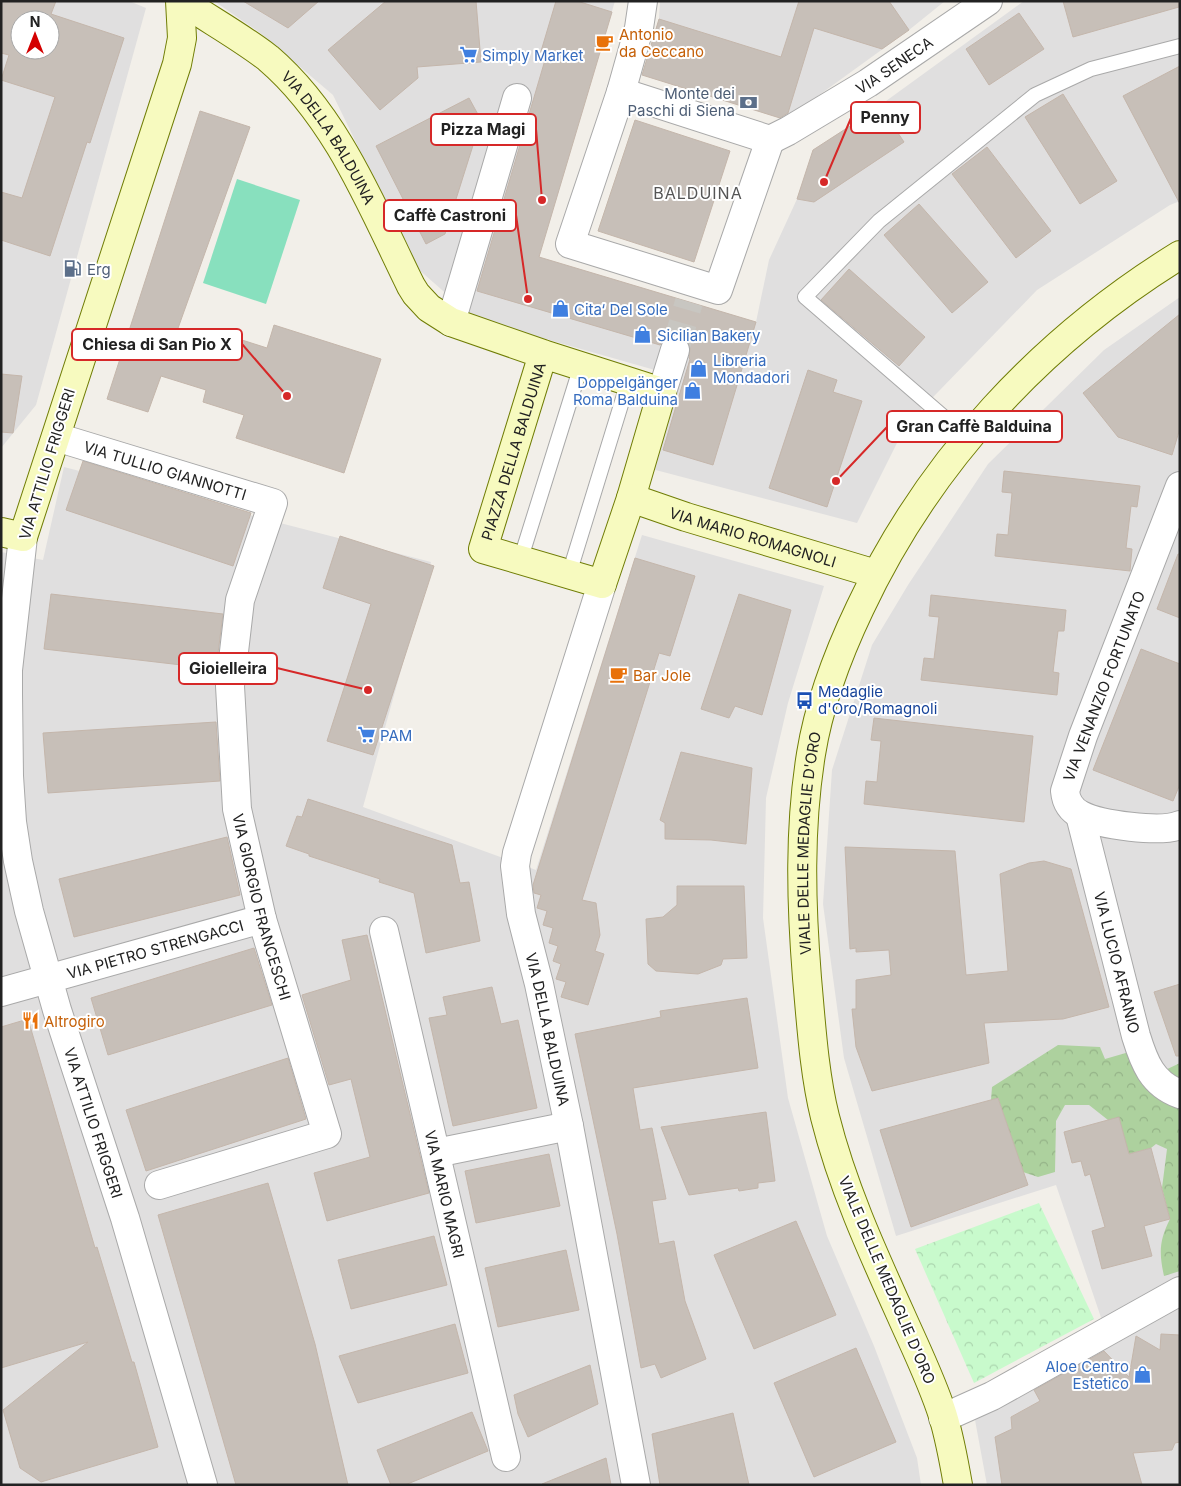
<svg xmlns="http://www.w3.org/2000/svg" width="1181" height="1486" font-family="Inter,sans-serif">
	<defs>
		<pattern id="forest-crowns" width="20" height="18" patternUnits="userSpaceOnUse" patternTransform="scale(1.25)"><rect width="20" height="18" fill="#add19e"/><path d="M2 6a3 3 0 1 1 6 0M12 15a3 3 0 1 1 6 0" fill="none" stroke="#95b388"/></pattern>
		<pattern id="park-crowns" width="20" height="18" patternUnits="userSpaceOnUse" patternTransform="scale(1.25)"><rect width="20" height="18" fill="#c8facc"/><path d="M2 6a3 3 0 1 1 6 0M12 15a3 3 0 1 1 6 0" fill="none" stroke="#acd6af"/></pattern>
	</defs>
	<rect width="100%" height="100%" fill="#f2efe9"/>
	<g fill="#e0dfdf" fill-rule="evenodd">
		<path d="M1 1H129L146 8 36 405 1 448ZM20 20H50V50H20Z"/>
		<polygon points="214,1 615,1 543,243 528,254 756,322 769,260 797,199 813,150 864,117 1024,1 1180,1 1180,201 1170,205 1037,290 906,425 857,523 648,468 676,376 475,319 417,268 333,95 259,32"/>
		<polygon points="660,1 945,1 909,30 786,119 642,75 659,19"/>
		<polygon points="1180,297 1180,1485 987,1485 975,1420 1110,1344 1056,1185 896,1236 844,1058 823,904 832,770 872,645 908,585 988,464 1104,350"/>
		<polygon points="64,467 431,562 363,807 536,870 642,535 824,586 788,703 766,798 763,918 788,1098 827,1236 874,1346 917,1458 921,1485 1,1485 1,552 43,560"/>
	</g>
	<path fill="url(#forest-crowns)" d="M1058 1045 1100 1047 1105 1059 1136 1050 1161 1072 1180 1063V1271L1164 1276C1159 1253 1159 1241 1170 1219L1162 1188 1167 1149 1156 1144 1151 1148 1129 1154 1108 1120 1089 1105H1065L1056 1121 1055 1172 1038 1177 1023 1172 998 1098 991 1100 992 1087Z"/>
	<polygon fill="url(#park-crowns)" points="1039,1203 1094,1319 974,1383 915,1249"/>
	<polygon fill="#88e0be" points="237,179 300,200 266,304 203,283"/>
	<g fill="#c7bfb8" stroke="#c4b6ab" fill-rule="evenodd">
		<path d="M1 1H56L51 14 124 38 90 143 87 142 50 256 1 240V192L22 198 55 97 1 80 9 55 1 53ZM20 20H50V50H20Z"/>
		<polygon points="243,1 319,1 288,28"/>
		<polygon points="386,1 476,1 481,62 417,67 418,78 380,110 328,50"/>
		<polygon points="556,1 577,1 612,12 539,257 756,322 713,465 663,450 690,359 689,358 690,347 686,339 679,335 671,335 664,339 660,345 477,291 545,60 551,57 539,58"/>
		<polygon points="799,1 889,1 909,30 882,49 814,28 788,113 780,118 642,75 659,19 781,57"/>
		<polygon points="1063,1 1178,1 1179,7 1073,37"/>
		<polygon points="1019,13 1044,49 989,85 966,49"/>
		<polygon points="1180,66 1180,204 1123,96"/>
		<polygon points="1063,94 1117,181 1080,204 1025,117"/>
		<polygon points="469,98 481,120 445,234 426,244 376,146"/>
		<polygon points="200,111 250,127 177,331 216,344 220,333 267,348 274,325 381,359 344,473 236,438 244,415 203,402 206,390 161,376 148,412 107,399"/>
		<polygon points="884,112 904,142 814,202 797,199 813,150 864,117 867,123"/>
		<polygon points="635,120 730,151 694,262 598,231"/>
		<polygon points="987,147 1051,231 1016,258 952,174"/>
		<polygon points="919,204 988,282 952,313 884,235"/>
		<polygon points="849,269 925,337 899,366 821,300"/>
		<polygon points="1180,314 1180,428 1172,455 1118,437 1083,393"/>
		<polygon points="808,370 837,380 833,392 862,401 827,507 769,488"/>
		<polygon points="1,374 22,376 13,433 1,432"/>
		<polygon points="83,461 251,513 233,566 66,510"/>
		<polygon points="1004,471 1140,486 1137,507 1131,506 1126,548 1132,549 1130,571 995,556 997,534 1008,535 1012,493 1002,492"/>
		<polygon points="340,536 434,566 373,755 327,741 371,604 323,588"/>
		<polygon points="1178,554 1180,554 1180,618 1157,609"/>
		<polygon points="635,558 695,576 670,656 659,653 582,900 596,903 600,935 595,951 604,954 588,1005 561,997 566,982 556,979 561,964 553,961 558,946 549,943 553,928 543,925 547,911 537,908 541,895 534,893 533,885"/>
		<polygon points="51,594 223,614 216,669 44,649"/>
		<polygon points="739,594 791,610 762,715 735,706 729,718 701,709"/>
		<polygon points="931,595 1066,610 1064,631 1058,631 1053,672 1059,673 1057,695 921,680 924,658 934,659 939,617 929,616"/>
		<polygon points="1141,649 1180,664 1180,784 1173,801 1093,770"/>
		<polygon points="874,718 1033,736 1024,822 864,804 866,781 877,782 881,741 871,740"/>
		<polygon points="216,722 220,781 48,793 43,733"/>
		<polygon points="681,752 752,768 746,844 711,840 665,839 665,823 660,820"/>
		<polygon points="308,799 452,845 460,883 469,882 480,941 426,953 414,893 379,882 380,879 309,856 309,854 286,846 297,816 302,817"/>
		<polygon points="227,837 240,895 74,937 59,879"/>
		<polygon points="845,847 955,851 966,975 1008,971 1000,874 1029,863 1044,861 1071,869 1109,1007 1063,1019 984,1023 989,1063 872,1091 856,1047 852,1009 856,1009 856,980 891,975 889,950 856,952 856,948 850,949"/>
		<polygon points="677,886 744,886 747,958 723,959 721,965 698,974 656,971 648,964 646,919 663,917 677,905"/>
		<polygon points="367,935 429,1193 327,1221 314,1173 370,1157 351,1079 329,1085 302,995 351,980 342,940"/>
		<polygon points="254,948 272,1005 108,1055 91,998"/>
		<polygon points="1180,984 1180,1056 1176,1056 1154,992"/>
		<polygon points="492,987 501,1024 518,1020 537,1108 453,1126 429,1018 447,1015 443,997"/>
		<polygon points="747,998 758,1068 633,1088 640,1130 652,1128 666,1199 652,1201 659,1244 674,1241 685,1301 706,1359 661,1378 655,1364 641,1368 617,1234 575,1034 661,1017 660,1011"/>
		<polygon points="28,1019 95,1248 97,1247 132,1362 134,1362 158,1447 41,1482 20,1468 3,1410 88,1342 1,1368 1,1027"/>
		<polygon points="288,1058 306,1119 146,1171 126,1110"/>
		<polygon points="998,1098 1028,1185 911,1227 880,1130"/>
		<polygon points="766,1112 775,1181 758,1183 758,1188 739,1191 738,1188 689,1195 661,1127"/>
		<polygon points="1119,1117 1129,1154 1151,1148 1170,1219 1144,1226 1152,1256 1102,1269 1092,1231 1105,1227 1090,1174 1085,1176 1081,1161 1072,1163 1064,1132"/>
		<polygon points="549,1154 560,1206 476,1223 465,1171"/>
		<polygon points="268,1183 315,1344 348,1485 236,1485 158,1215"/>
		<polygon points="796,1221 836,1315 754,1349 714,1255"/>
		<polygon points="434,1236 447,1285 351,1309 338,1260"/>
		<polygon points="566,1250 579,1310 498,1327 485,1268"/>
		<polygon points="455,1324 468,1373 358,1403 339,1356"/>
		<polygon points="1161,1334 1180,1335 1180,1442 1175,1443 1172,1450 1133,1453 1142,1485 1002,1485 995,1437 1012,1429 1011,1417 1040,1401 1034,1390 1104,1351 1129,1377 1136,1336 1160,1350"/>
		<polygon points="856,1348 896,1442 814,1477 774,1383"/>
		<polygon points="590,1365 598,1404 528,1437 518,1414 514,1395"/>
		<polygon points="472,1412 488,1451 405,1485 391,1485 377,1450"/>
		<polygon points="733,1413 749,1485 660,1485 652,1434"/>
		<polygon points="606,1458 611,1485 542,1485 542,1484"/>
	</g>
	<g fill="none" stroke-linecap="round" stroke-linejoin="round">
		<polyline stroke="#c8c6c1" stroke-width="28" stroke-dasharray="28 14" stroke-linecap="butt" points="675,350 689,302"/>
		<defs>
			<g id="lane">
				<polyline points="968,438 805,297 879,221 1035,95 1091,69 1180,46"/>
				<polyline points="520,561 581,366"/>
				<polyline points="569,574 628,382"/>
			</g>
			<g id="street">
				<polyline points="643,1 639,28 621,92 570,244 718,290 770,140"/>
				<polyline points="621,92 770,140"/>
				<path id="s1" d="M770 140 788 131 868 83 988 1"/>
				<polyline points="451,322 517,98"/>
				<polyline points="662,392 675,350"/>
				<path id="s2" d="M56 437 273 503 240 600 230 686 237 809 262 919 327 1134 159 1185"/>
				<path d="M1180 486 1083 736 1065 791C1066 802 1071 810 1081 815 1100 825 1161 833 1180 825"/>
				<path id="s3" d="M23 537 8 670V694L9 776 12 822 18 861 29 911 57 1010 125 1218 203 1485"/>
				<path id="s4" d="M602 584 517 853 515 866 521 914 539 984 569 1126 636 1485"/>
				<path id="s5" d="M1080 815 1136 1036C1144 1062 1152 1084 1180 1094"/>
				<path id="s6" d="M384 931 506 1457"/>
				<path id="s7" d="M1 992 262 919"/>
				<polyline points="436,1153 569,1126"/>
				<polyline points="943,1418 992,1396 1180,1291"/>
			</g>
			<g id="secondary">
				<path id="s8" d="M182 1C210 20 241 37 268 58 337 117 372 207 411 286L416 294 429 308 451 322 543 354 662 392 631 498 602 584 483 549 543 354"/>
				<path id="s9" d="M631 498 686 517 876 574"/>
				<polyline points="1,532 23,537 177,64 182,38 180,1"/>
				<path id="s10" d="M958 1485C954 1462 950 1439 943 1416 932 1381 915 1347 900 1313 871 1249 842 1185 825 1117 814 1073 811 1022 807 978 801 903 799 828 811 754 819 704 838 654 860 608 929 461 1042 340 1180 255"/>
			</g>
		</defs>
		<use href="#lane" stroke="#a9a9a9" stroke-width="16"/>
		<use href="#street" stroke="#a9a9a9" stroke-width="30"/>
		<use href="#secondary" stroke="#707d05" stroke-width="30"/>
		<use href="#lane" stroke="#fff" stroke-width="14"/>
		<use href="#street" stroke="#fff" stroke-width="28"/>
		<use href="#secondary" stroke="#f7fabf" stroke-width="28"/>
	</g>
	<defs>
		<symbol id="cafe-bare" viewBox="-9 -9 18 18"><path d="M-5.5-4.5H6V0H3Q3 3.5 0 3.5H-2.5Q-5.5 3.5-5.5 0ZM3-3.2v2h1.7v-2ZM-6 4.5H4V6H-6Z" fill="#e8710a" stroke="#fff" stroke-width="2.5" paint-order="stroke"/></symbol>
		<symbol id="supermarket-bare" viewBox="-9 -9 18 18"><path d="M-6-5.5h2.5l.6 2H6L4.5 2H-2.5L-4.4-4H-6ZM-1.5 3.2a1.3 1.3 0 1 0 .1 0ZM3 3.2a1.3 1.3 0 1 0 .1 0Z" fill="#3f7fe0" stroke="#fff" stroke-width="2.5" paint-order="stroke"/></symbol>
		<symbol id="bank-bare" viewBox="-9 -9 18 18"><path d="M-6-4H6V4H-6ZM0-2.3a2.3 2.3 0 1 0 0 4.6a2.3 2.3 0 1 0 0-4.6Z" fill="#5c6f8a" stroke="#fff" stroke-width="2.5" paint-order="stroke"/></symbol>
		<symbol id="fuel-bare" viewBox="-9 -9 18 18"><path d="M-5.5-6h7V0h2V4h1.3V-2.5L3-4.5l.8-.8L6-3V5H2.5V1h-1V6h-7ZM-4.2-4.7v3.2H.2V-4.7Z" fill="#5c6f8a" stroke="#fff" stroke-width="2.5" paint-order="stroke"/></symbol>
		<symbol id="shop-bare" viewBox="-9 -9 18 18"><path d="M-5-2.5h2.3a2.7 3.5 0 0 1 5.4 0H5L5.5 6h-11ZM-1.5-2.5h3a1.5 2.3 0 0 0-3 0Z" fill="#3f7fe0" stroke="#fff" stroke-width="2.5" paint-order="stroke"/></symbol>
		<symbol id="bus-bare" viewBox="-9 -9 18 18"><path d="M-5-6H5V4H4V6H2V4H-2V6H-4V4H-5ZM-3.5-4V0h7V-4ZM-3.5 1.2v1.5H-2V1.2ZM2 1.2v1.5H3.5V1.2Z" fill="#1a4fb4" stroke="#fff" stroke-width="2.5" paint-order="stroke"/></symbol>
		<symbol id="restaurant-bare" viewBox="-9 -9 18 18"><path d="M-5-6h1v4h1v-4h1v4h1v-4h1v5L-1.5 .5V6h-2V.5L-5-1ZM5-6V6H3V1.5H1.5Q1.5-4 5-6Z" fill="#e8710a" stroke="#fff" stroke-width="2.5" paint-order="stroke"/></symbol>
	</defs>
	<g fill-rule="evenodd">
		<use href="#cafe-bare" x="592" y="30" width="25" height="25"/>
		<use href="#supermarket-bare" x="456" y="42" width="25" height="25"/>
		<use href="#bank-bare" x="736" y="90" width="25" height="25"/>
		<use href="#fuel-bare" x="60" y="256" width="25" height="25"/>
		<use href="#shop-bare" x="548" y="296" width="25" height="25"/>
		<use href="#shop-bare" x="630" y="322" width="25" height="25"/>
		<use href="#shop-bare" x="686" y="356" width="25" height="25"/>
		<use href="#shop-bare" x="680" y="378" width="25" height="25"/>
		<use href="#cafe-bare" x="606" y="662" width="25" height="25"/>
		<use href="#bus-bare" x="792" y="688" width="25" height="25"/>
		<use href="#supermarket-bare" x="354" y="722" width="25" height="25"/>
		<use href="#restaurant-bare" x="18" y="1008" width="25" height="25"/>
		<use href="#shop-bare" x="1130" y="1362" width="25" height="25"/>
	</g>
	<g text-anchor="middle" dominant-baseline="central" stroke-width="4" stroke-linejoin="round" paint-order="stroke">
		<g font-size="15" fill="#c56008" stroke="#fff" text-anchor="start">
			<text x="619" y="34">Antonio<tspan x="619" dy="17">da Ceccano</tspan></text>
			<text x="633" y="675">Bar Jole</text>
			<text x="44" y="1021">Altrogiro</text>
		</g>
		<g font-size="15" fill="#366cbe" stroke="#fff" text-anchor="start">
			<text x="482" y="55">Simply Market</text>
			<text x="574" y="309">Cita‘ Del Sole</text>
			<text x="657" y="335">Sicilian Bakery</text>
			<text x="713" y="360">Libreria<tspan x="713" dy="17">Mondadori</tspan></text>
			<text x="678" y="382" text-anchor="end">Doppelgänger<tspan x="678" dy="17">Roma Balduina</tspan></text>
			<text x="380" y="735">PAM</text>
			<text x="1129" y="1366" text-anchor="end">Aloe Centro<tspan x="1129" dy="17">Estetico</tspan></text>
		</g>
		<g font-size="15" fill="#222" stroke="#fff">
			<text stroke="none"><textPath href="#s1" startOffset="145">VIA SENECA</textPath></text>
			<text stroke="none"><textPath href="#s8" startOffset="204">VIA DELLA BALDUINA</textPath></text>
			<text stroke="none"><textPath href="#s8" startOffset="1079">PIAZZA DELLA BALDUINA</textPath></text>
			<text transform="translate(47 464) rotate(-73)">VIA ATTILIO FRIGGERI</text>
			<text stroke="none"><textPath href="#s2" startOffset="114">VIA TULLIO GIANNOTTI</textPath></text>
			<text stroke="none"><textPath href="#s9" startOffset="128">VIA MARIO ROMAGNOLI</textPath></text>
			<text transform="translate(1104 686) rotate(-69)">VIA VENANZIO FORTUNATO</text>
			<text stroke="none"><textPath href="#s10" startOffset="668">VIALE DELLE MEDAGLIE D'ORO</textPath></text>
			<text stroke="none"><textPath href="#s2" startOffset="640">VIA GIORGIO FRANCESCHI</textPath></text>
			<text stroke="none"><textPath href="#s7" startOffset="160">VIA PIETRO STRENGACCI</textPath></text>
			<text stroke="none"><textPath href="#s5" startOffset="152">VIA LUCIO AFRANIO</textPath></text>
			<text stroke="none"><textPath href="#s4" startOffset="462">VIA DELLA BALDUINA</textPath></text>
			<text stroke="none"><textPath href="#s3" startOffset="598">VIA ATTILIO FRIGGERI</textPath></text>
			<text stroke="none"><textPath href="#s6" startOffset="270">VIA MARIO MAGRI</textPath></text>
			<text transform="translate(887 1280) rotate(67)">VIALE DELLE MEDAGLIE D'ORO</text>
		</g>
		<g font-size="15" fill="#4e5e75" stroke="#fff" text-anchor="end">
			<text x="735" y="93">Monte dei<tspan x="735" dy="17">Paschi di Siena</tspan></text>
			<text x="87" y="269" text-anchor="start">Erg</text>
		</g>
		<g font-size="15" fill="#164399" stroke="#fff" text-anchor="start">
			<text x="818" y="691">Medaglie<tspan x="818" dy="17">d'Oro/Romagnoli</tspan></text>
		</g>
		<g font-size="16" letter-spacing="1" fill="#555" stroke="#fff">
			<text x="698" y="193">BALDUINA</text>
		</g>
	</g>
	<path fill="none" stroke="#d62828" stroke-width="2" d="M824 182L851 118M542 200L536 129M528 299L516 215M287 396L242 344M836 481L887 427M368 690L277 668"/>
	<g fill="#d62828" stroke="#fff" stroke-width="2">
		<circle cx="824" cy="182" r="5"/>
		<circle cx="542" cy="200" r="5"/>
		<circle cx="528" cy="299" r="5"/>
		<circle cx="287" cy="396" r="5"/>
		<circle cx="836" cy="481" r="5"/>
		<circle cx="368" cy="690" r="5"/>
	</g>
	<g fill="#fff" stroke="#d62828" stroke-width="2">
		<rect x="851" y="102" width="69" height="31" rx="5"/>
		<rect x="431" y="114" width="105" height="31" rx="5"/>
		<rect x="384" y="200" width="132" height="31" rx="5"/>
		<rect x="72" y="329" width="170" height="31" rx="5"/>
		<rect x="887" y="411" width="175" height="31" rx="5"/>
		<rect x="179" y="653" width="98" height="31" rx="5"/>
	</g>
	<g font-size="16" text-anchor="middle" font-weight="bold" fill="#222">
		<text x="885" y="123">Penny</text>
		<text x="483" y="135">Pizza Magi</text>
		<text x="450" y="221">Caffè Castroni</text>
		<text x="157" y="350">Chiesa di San Pio X</text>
		<text x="974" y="432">Gran Caffè Balduina</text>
		<text x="228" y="674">Gioielleira</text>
	</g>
	<rect width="1181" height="1486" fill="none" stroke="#222222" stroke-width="5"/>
	<g transform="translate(35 35)"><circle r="24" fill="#ffffff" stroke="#a7a7a7"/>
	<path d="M0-4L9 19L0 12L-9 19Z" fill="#d40000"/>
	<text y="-8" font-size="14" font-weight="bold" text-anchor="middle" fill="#222222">N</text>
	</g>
</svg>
